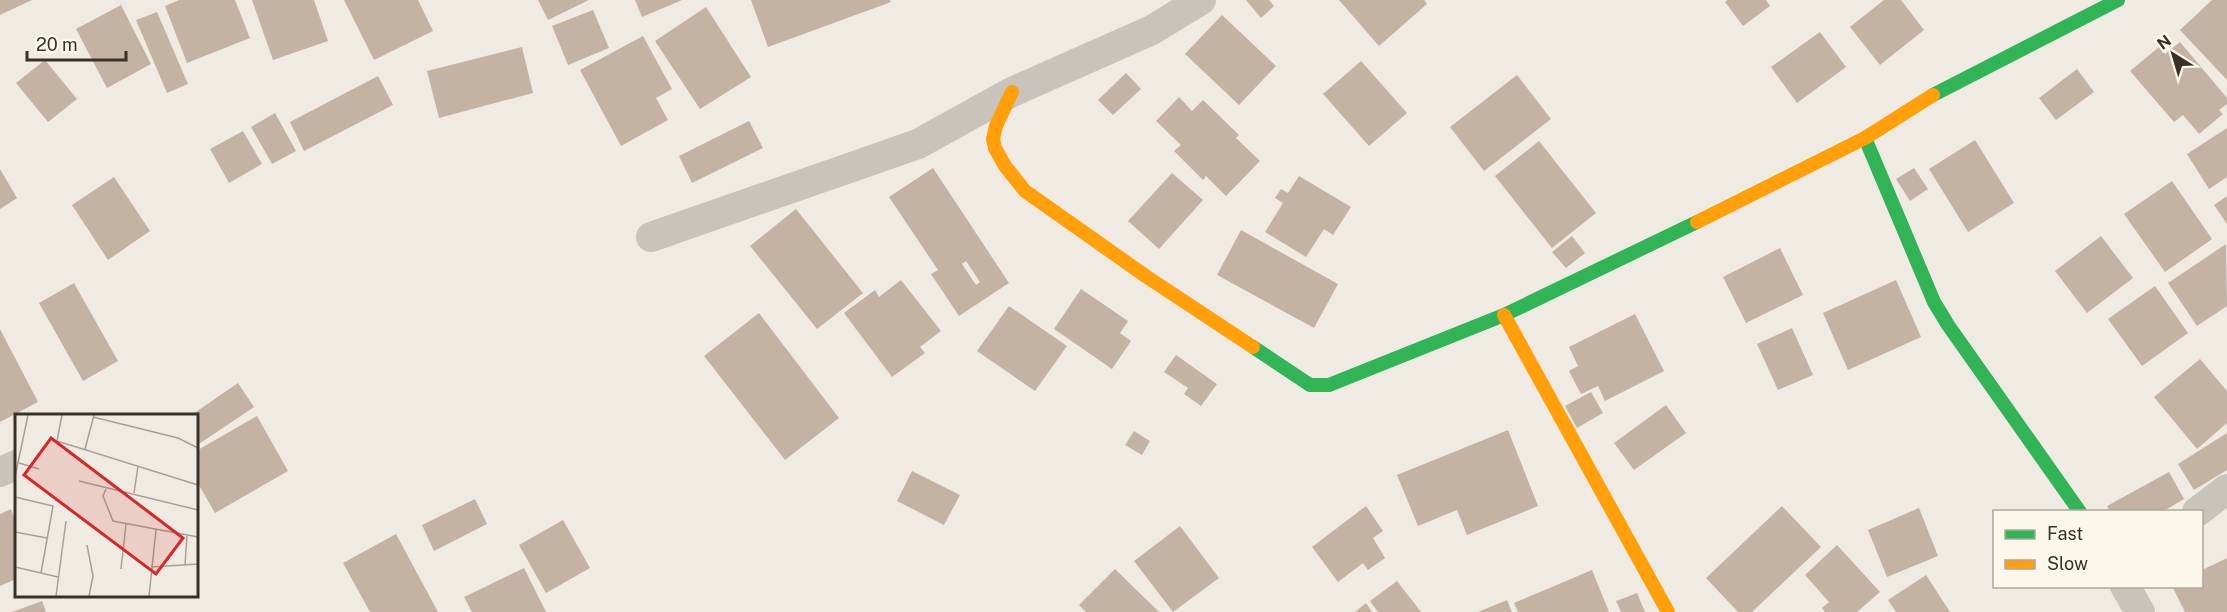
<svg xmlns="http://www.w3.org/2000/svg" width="2227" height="612" font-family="'Public Sans',sans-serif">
	<rect width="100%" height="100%" fill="#efebe2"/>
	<g fill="#c4b3a3" fill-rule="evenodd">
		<polygon points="0,0 32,0 0,15"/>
		<polygon points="179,0 235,0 250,38 187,63 165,6"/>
		<polygon points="252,0 314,0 328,41 273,60"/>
		<polygon points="344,0 418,0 433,31 374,60"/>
		<polygon points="538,0 589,0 548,20"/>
		<polygon points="635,0 682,0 642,17"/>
		<polygon points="751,0 890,0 891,2 768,47"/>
		<polygon points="1246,0 1269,0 1274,6 1261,18"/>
		<polygon points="1339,0 1424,0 1427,4 1379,46"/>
		<polygon points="1727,0 1766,0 1770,6 1743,26 1725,2"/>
		<polygon points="1884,0 1901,0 1924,30 1880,65 1850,27"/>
		<polygon points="2212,0 2227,0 2227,80 2180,30"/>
		<polygon points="121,5 151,64 107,88 76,29"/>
		<polygon points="706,7 751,77 700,109 655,41"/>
		<polygon points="593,10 609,48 568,65 552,26"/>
		<polygon points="157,12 188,84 167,93 136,20"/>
		<polygon points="1222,15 1276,66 1239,105 1185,54"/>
		<polygon points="1820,32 1846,67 1797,103 1771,67"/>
		<polygon points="643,36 672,89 656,98 668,120 621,146 580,70"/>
		<polygon points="2180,42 2227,98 2227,104 2219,110 2223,114 2199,134 2183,115 2174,122 2130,71 2159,47 2165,54"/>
		<polygon points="522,47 533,93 439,118 427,71"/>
		<polygon points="45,60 77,99 48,122 16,83"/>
		<polygon points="1361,61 1407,113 1369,146 1323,94"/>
		<polygon points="2077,69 2094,92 2056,120 2039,98"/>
		<polygon points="1126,73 1141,89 1113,115 1098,100"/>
		<polygon points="1517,75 1551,119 1484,171 1450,127"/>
		<polygon points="378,76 393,105 304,151 290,122"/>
		<polygon points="1179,97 1192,111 1203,100 1239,135 1236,138 1260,161 1226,196 1206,176 1203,180 1174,151 1181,145 1156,121"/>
		<polygon points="275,113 296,151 272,164 251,127"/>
		<polygon points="749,121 763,148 692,183 679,156"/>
		<polygon points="2227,128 2227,177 2209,189 2187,154"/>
		<polygon points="243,131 262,164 229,183 210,149"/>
		<polygon points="1975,140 2014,203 1968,232 1929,169"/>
		<polygon points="1539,141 1596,213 1552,248 1495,176"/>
		<path d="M933 168 1009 283 959 316 931 274 938 270 889 197ZM966 261 980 282 976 285 962 264Z"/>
		<polygon points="1914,168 1928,189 1910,201 1896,179"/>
		<polygon points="0,169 17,198 0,209"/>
		<polygon points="1172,173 1203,200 1159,249 1128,221"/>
		<polygon points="1299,176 1351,207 1333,235 1324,229 1306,257 1265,232 1283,203 1275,198 1281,189 1288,193"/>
		<polygon points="114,177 150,231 108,260 72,205"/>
		<polygon points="2172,181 2212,239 2165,272 2124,214"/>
		<polygon points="2227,196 2227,224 2214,205"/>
		<polygon points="796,209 863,293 817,329 750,246"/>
		<polygon points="1241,230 1338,284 1314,328 1217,275"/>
		<polygon points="1572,236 1585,253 1566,268 1552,252"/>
		<polygon points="2101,236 2133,278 2087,313 2055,271"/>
		<polygon points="2226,244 2227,306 2197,326 2168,283"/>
		<polygon points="1780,248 1803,295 1746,323 1723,277"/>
		<polygon points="901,280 941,331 920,347 925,353 892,377 844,313 875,290 879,297"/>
		<polygon points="1896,280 1921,337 1848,370 1823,313"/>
		<polygon points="74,283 118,361 83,381 39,303"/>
		<polygon points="2155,286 2188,333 2142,366 2108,319"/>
		<polygon points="1081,289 1128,321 1120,333 1131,341 1112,369 1054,329"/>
		<polygon points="1009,306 1067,346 1035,391 977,351"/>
		<polygon points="759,313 839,418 785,460 704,356"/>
		<polygon points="1635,314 1664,371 1605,401 1598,386 1581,394 1569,371 1578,366 1569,347"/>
		<polygon points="1792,328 1813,375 1778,390 1757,344"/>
		<polygon points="0,329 38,402 0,422"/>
		<polygon points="1176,355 1217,384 1201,406 1184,394 1188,388 1164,372"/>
		<polygon points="2200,359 2227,391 2227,423 2197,449 2154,397"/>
		<polygon points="238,383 254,407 196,446 196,416 190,416"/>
		<polygon points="1591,392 1603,413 1577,428 1565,406"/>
		<polygon points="1666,405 1686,433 1634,470 1614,443"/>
		<polygon points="257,416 288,471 215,513 196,480 196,451"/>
		<polygon points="1508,430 1538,506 1467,535 1457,510 1418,526 1397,475"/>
		<polygon points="1134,431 1150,441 1142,455 1125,445"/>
		<polygon points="2227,433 2227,470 2194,490 2178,464"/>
		<polygon points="912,471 960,495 944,525 897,501"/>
		<polygon points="2169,472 2184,499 2162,512 2110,512 2107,506"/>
		<polygon points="475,499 487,524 434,551 422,525"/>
		<polygon points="1366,506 1383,531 1373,538 1385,558 1368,570 1363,563 1338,582 1312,547"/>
		<polygon points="1782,506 1821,547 1752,612 1738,612 1706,578"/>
		<polygon points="1919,508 1938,556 1887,577 1868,530"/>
		<polygon points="11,509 16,523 16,579 0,586 0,514"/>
		<polygon points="563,520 590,568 546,593 519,545"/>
		<polygon points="1180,526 1219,578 1173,612 1134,561"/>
		<polygon points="396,534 438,612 370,612 343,563"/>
		<polygon points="1837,545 1880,592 1857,612 1825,612 1822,608 1829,602 1805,575"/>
		<polygon points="2227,558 2227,612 2185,612 2172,586 2202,586 2202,570"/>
		<polygon points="524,568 546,612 472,612 464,597"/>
		<polygon points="1115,569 1159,612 1086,612 1079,605"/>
		<polygon points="1592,570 1609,612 1518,612 1514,603"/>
		<polygon points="1926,575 1950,612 1896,612 1888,600"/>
		<polygon points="1397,581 1421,612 1378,612 1370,601"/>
		<polygon points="1637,593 1645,612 1621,612 1616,601"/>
		<polygon points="1507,600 1512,612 1478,612"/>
		<polygon points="42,601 46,612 12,612"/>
		<polygon points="1366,603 1372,612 1355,612"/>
	</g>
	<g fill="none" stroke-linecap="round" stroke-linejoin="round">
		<g stroke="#c8c3bb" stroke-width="30">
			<polyline points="651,237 918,144 1012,92 1152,30 1201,0"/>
			<polyline points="0,472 16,465"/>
			<polyline points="2197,512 2227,489"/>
			<polyline points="2125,586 2140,612"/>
		</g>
		<g stroke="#30b455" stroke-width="14">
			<polyline points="1933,95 2118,0"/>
			<polyline points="1865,138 1934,302 1948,325 2080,512"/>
			<polyline points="1253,347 1310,385 1329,385 1504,315 1697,222"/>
		</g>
		<g stroke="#ff9f0a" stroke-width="14">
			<polyline points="1012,92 996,126 993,139 995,148 1005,166 1025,191 1147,277 1253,347"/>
			<polyline points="1697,222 1865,138 1933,95"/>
			<polyline points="1504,315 1668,612"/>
		</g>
	</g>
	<g transform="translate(15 414)">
		<rect width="183" height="183" fill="#efebe2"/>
		<path fill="none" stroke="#a6a198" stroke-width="1.5" d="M47 1 42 27 183 71M78 3 163 24 183 34M70 35 79 1M4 49 24 55M0 63 13 1M64 67 183 96M91 75 88 82 98 107 183 123M119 79 123 52M0 83 38 92 26 159M0 118 32 124M72 131 78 162 74 182M170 151 172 122M0 153 43 163M136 153 183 150M106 155 111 110M41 182 51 107M134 182 141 116"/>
		<path fill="#d62828" fill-opacity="0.15" stroke="#d62828" stroke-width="3" d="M36 24 168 124 141 160 9 61Z"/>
		<rect width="183" height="183" fill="none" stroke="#393128" stroke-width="3"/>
	</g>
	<rect x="1993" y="510" width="210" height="78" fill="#fbf7ea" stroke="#ada89c" stroke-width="1.5"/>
	<rect x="2005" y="530" width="30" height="9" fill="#30b455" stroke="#ada89c" stroke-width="1.5"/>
	<text x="2047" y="540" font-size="18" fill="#393128">Fast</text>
	<rect x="2005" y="560" width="30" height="9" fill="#ff9f0a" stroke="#ada89c" stroke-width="1.5"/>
	<text x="2047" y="570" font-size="18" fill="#393128">Slow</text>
	<g transform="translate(2173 54) rotate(323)" stroke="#fbf7ea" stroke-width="4.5" paint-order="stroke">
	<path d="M0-4.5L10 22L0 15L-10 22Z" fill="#393128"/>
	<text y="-9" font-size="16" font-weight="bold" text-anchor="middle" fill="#393128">N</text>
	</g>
	<path d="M27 51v9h99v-9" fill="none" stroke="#393128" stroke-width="3"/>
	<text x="36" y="51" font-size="18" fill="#393128" stroke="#fbf7ea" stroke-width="4.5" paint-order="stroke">20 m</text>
</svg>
